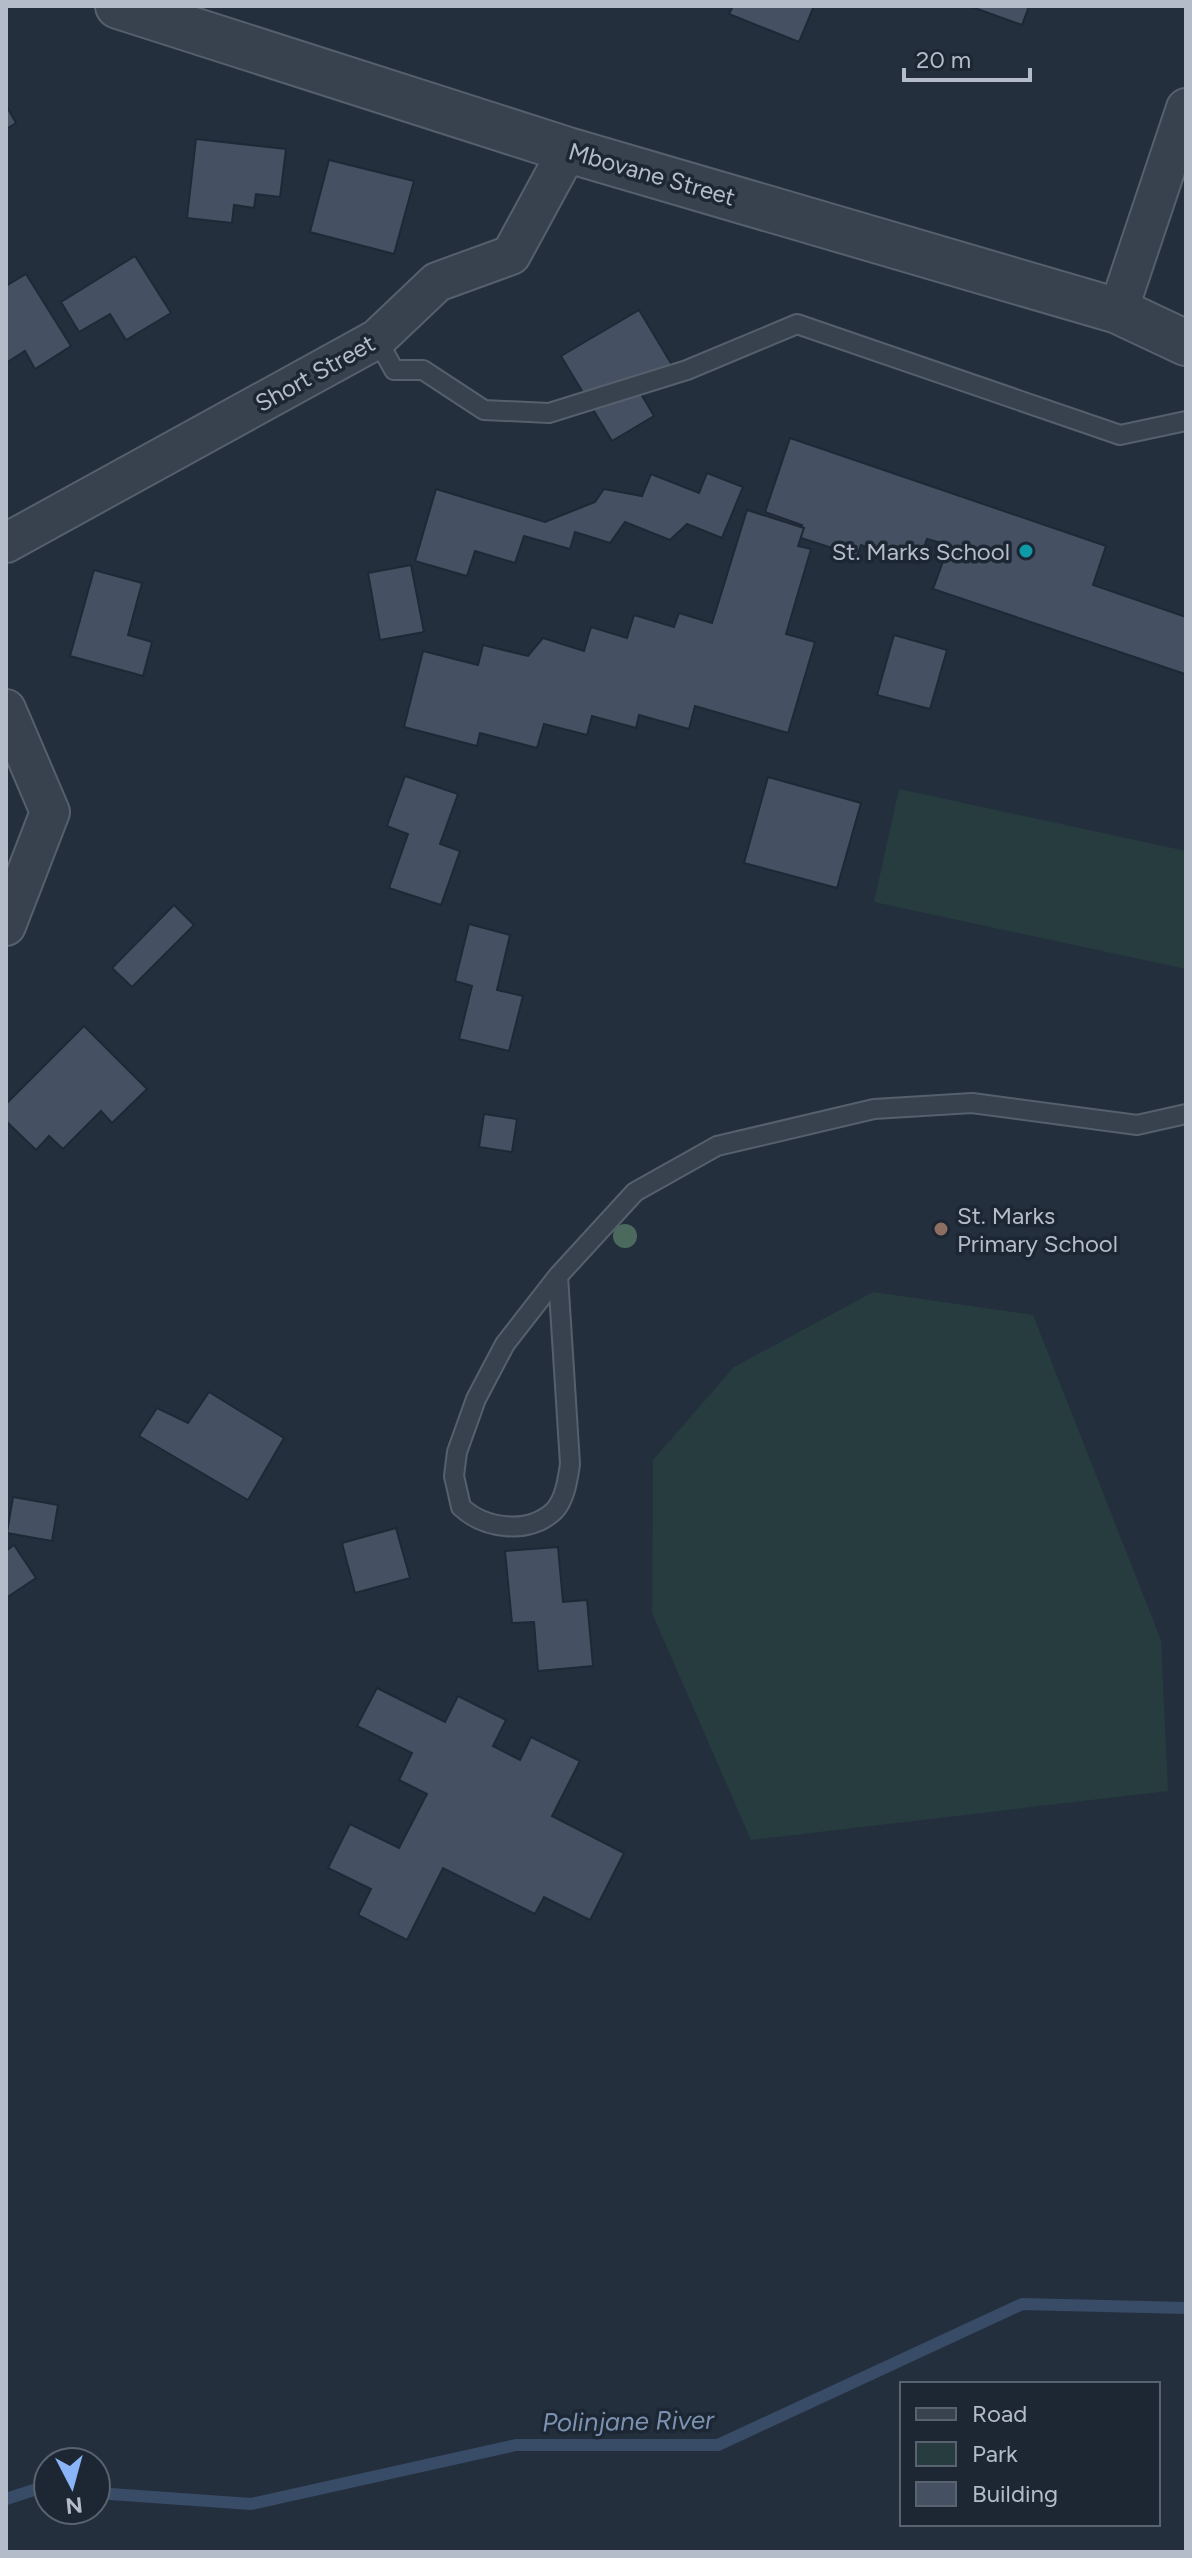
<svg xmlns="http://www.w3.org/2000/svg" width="1192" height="2558" font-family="Figtree,sans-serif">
	<rect width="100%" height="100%" fill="#242f3e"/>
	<g fill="#263c3f">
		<polygon points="899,789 1186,851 1186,969 874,902"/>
		<polygon points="873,1292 1033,1315 1161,1640 1168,1791 751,1840 652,1613 653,1460 734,1367"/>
	</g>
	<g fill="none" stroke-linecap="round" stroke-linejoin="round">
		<g stroke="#394c67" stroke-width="12">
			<polyline points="96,2493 251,2504 516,2445 718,2445 1022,2304 1186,2308"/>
			<polyline points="6,2499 37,2489 48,2490"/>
		</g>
	</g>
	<g fill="#455162" stroke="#1f2835" stroke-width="2">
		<polygon points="733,6 814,6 799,42 729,14"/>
		<polygon points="969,6 1029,6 1022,25"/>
		<polygon points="6,105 16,123 6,129"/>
		<polygon points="196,139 286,149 280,197 256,194 254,208 234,205 232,223 187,218"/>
		<polygon points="329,160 414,181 394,254 310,232"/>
		<polygon points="135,256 171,313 126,340 110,314 79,332 61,302"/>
		<polygon points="26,274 71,346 35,369 25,351 6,363 6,286"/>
		<polygon points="639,310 675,370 640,392 654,416 612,441 561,356"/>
		<polygon points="790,438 1106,546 1093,585 1186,617 1185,674 933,589 949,545 927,539 918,564 861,545 857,556 798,537 802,525 765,512"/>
		<polygon points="707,473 743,487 722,538 687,524 670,540 625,522 610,543 575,532 570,549 524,536 515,563 475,551 467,576 415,561 436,489 545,522 595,502 604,489 642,496 651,474 699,493"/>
		<polygon points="747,510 804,528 798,546 811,549 786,634 815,642 788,733 695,706 689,729 639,715 636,728 592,716 587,735 544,724 537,748 480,733 477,746 404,727 423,651 478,665 483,645 528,656 543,638 584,651 591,627 627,638 634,615 674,627 679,613 712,623"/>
		<polygon points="411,565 424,632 380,640 368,573"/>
		<polygon points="94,570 142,583 128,635 152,642 143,676 70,656"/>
		<polygon points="894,635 947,650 930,709 877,695"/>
		<polygon points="405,776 458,794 440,844 460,851 441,905 389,888 408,834 387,826"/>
		<polygon points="768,777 861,803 837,888 744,863"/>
		<polygon points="174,905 194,925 132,987 112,968"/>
		<polygon points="469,924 510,935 497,990 523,996 509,1051 459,1039 472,986 455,981"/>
		<polygon points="84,1026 147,1089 112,1123 101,1111 63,1149 49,1136 36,1150 6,1121 6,1104"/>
		<polygon points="484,1114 517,1119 512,1152 479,1147"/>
		<polygon points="209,1392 284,1438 248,1500 139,1436 157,1408 188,1423"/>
		<polygon points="13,1497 58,1505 52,1541 7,1533"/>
		<polygon points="396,1528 410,1578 355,1593 342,1543"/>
		<polygon points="14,1545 36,1578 6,1598 6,1551"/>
		<polygon points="558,1547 563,1602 587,1600 593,1666 538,1671 534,1622 512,1623 505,1551"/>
		<polygon points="377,1688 445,1722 458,1696 506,1720 493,1746 520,1760 531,1737 580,1761 552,1816 624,1853 590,1920 544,1897 535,1914 443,1868 407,1940 358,1915 371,1889 328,1868 350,1824 399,1848 427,1794 399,1780 412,1753 357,1726"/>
	</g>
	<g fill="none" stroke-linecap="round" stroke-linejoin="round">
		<defs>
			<g id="service">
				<polyline points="377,339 394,370 423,370 484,410 549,413 687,370 797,324 1120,435 1186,421"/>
				<path d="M558 1276 570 1464C568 1478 565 1500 554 1511 528 1535 485 1529 461 1507L454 1476 457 1452 476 1399 505 1344 558 1276 635 1192 717 1146 874 1109 972 1103 1137 1125 1186 1114"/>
			</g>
			<g id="minor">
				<polyline points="1118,311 1186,108"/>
				<polyline points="6,543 377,339 437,282 511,255 568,150"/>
				<polyline points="6,709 50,812 6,926"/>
			</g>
			<polyline id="tertiary" points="118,6 568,150 1118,311 1186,343"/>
		</defs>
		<use href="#service" stroke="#565f6c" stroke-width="22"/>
		<use href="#minor" stroke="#565f6c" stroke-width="42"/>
		<use href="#tertiary" stroke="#565f6c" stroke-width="48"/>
		<use href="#service" stroke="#38414e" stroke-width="18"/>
		<use href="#minor" stroke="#38414e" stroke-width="38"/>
		<use href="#tertiary" stroke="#38414e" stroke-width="44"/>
	</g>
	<circle fill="#4b6a5d" cx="625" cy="1236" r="12"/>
	<circle fill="#0f9aa8" stroke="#1d2633" stroke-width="3" cx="1026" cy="551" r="8"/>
	<circle fill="#8d6e63" stroke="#1d2633" stroke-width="3" cx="941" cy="1229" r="8"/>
	<g text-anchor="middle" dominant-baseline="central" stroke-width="7" stroke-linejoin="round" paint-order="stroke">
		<g font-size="24" fill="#b4bcc9" stroke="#1d2633">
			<text transform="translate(652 174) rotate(16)">Mbovane Street</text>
			<text transform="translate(315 373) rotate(-29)">Short Street</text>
		</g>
		<g font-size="24" fill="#b4bcc9" stroke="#1d2633" text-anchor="end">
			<text x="1010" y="551">St. Marks School</text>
			<text x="957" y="1215" text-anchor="start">St. Marks<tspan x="957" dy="28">Primary School</tspan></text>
		</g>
		<g font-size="26" font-style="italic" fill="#7c92b1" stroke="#1d2633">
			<text transform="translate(628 2421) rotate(-1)">Polinjane River</text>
		</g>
	</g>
	<rect width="1192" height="2558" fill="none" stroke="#b4bcc9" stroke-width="16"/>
	<rect x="900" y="2382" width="260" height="144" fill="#1d2633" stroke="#59626f" stroke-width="2"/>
	<rect x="916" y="2408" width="40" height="12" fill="#38414e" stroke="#59626f" stroke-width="2"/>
	<text x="972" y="2422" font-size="24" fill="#b4bcc9">Road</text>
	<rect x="916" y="2442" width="40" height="24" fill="#263c3f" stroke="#59626f" stroke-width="2"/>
	<text x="972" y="2462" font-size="24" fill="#b4bcc9">Park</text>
	<rect x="916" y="2482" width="40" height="24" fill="#455162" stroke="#59626f" stroke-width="2"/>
	<text x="972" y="2502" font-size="24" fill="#b4bcc9">Building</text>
	<g transform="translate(72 2486) rotate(174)"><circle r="38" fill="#1d2633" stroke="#59626f" stroke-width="2"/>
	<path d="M0-6L14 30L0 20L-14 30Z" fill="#8ab4f8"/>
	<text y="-12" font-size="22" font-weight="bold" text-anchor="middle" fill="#b4bcc9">N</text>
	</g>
	<path d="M904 68v12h126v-12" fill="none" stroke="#b4bcc9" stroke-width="4"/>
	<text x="916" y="68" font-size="24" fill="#b4bcc9" stroke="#1d2633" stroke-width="6" paint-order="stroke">20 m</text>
</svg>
